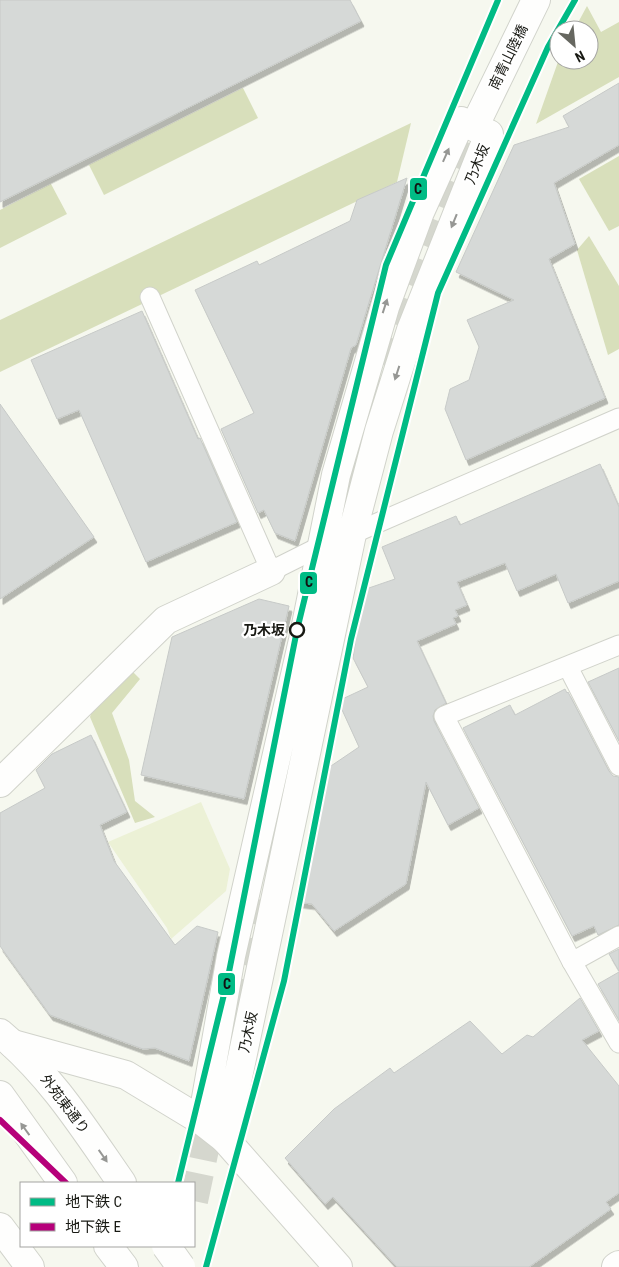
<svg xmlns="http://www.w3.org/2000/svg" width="619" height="1267" font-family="'Roboto Condensed','Noto Sans JP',sans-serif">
	<defs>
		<filter id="shadow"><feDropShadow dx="3" dy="5.5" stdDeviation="0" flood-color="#0004"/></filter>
	</defs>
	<rect width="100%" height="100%" fill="#f6f8ef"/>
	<polygon fill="#ecf1d6" points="201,802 230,869 226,891 171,939 167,928 108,842"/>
	<g fill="#d8dfbb">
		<polygon points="587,6 601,32 619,22 619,77 536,124 559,59 589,60 589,30 574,30"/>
		<polygon points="243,88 258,118 104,195 89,165"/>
		<polygon points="411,123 397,182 0,372 0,320"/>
		<polygon points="619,156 619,226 609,231 579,179"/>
		<polygon points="51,184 67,214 0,248 0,210"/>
		<polygon points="589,236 619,286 619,349 608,355 577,250"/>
		<polygon points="130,669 140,679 112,713 129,760 135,801 155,817 135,823 90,717 96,699"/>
	</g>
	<g fill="#d6d9d7" stroke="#c7cac8" filter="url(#shadow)">
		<polygon points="0,0 350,0 361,21 0,202"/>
		<polygon points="619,83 619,145 554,183 575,244 549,259 605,398 466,460 445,409 450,389 469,380 479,347 467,320 514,300 456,272 514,145 569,127 563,116"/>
		<polygon points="407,178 356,345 351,348 295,541 275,533 264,510 258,513 221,429 254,413 195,290 257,261 259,265 350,221 357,200"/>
		<polygon points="142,311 198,439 200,438 237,522 146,562 79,410 57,419 31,360"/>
		<polygon points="0,404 94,537 0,599"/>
		<polygon points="600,464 619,507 619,581 568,603 556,574 517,591 505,563 457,582 467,605 455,610 458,616 453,618 456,624 417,641 446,703 435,710 433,716 434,721 479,808 448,825 426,782 406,884 334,931 312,904 296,902 325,770 359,747 338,701 368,687 353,658 363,590 395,579 382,547 456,516 460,525"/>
		<polygon points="259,599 289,606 244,799 141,775 172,637"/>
		<polygon points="619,668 619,741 588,682"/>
		<polygon points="565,689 567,693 568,692 609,771 613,776 619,777 619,925 598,935 594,926 572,936 463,728 510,705 515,715"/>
		<polygon points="91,735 127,812 100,825 114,861 175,945 197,926 218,932 189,1061 155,1048 143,1049 50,1015 0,946 0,813 45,788 36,770 52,754"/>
		<polygon points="619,949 619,971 609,954"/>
		<polygon points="619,972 619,1020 598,984"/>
		<polygon points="580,998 599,1031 582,1040 619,1086 619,1193 606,1202 611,1209 529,1267 397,1267 333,1197 325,1204 285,1158 334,1109 390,1068 394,1073 470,1021 502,1054 527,1035 533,1037"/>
	</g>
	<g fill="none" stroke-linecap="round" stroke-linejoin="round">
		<g stroke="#d5d7ce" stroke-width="28" stroke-dasharray="28 14" stroke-linecap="butt">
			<path d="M340 527C357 459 373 389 397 323 422 253 451 184 480 115"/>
			<polyline points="235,1006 258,899"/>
			<polyline points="194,1201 214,1107"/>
		</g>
		<defs>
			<g id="service">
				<polyline points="150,297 271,571 321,546 352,534 619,418"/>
				<polyline points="619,645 444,716 572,962 619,1043"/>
				<polyline points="568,667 619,766"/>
				<polyline points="572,962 619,936"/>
			</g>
			<g id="minor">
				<polyline points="0,783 166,620 271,571"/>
				<polyline points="202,1121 231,956 303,640 336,475 385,307 420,212 461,121 489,134 411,330 379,431 352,534 225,1139"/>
				<polyline points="616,1267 619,1265"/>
			</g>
			<g id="tertiary">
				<polyline points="13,1044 126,1075 202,1121 225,1139 338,1267"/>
				<polyline points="0,1227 30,1267"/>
			</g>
			<polyline id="secondary" points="480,115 536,0"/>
			<g id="primary">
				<path d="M0 1033C51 1075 85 1130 122 1183"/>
				<polyline points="0,1095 63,1183"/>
				<polyline points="108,1246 124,1267"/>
			</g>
		</defs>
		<use href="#service" stroke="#d1d3cb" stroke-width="21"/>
		<use href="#minor" stroke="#d1d3cb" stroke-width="30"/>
		<use href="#tertiary" stroke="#d1d3cb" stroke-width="30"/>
		<use href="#secondary" stroke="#d1d3cb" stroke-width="30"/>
		<use href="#primary" stroke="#d1d3cb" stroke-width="30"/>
		<use href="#service" stroke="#fefefd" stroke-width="19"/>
		<use href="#minor" stroke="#fefefd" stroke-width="28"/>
		<use href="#tertiary" stroke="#fefefd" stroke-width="28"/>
		<use href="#secondary" stroke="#fefefd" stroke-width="28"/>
		<use href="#primary" stroke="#fefefd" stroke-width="28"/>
		<defs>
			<polyline id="primary-bridge" points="166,1246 181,1267"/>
		</defs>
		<use href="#primary-bridge" stroke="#d1d3cb" stroke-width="30" stroke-linecap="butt"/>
		<use href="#primary-bridge" stroke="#fefefd" stroke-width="28"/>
		<defs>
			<g id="metro-1">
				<polyline points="178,1183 227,982 297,630 386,265 498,0"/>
				<polyline points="206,1267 284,981 351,639 438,293 548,47 575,0"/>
			</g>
			<polyline id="metro-2" points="0,1120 66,1183"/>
		</defs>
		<use href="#metro-1" stroke="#fff" stroke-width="10"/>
		<use href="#metro-2" stroke="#fff" stroke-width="10"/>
		<use href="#metro-1" stroke="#00bb85" stroke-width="6"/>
		<use href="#metro-2" stroke="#b6007a" stroke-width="6"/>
	</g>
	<defs><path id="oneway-solid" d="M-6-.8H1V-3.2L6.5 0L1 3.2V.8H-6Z" transform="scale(1.25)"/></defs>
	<g fill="#969794">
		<use href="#oneway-solid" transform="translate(446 155) rotate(-66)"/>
		<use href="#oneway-solid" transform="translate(454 221) rotate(112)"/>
		<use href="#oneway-solid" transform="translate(385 306) rotate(-72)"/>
		<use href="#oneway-solid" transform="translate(397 373) rotate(108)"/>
		<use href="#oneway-solid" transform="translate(25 1129) rotate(-126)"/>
		<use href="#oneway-solid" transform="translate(103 1156) rotate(55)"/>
	</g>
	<circle fill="#fff" stroke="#181913" stroke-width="2.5" cx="297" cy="630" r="7"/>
	<g text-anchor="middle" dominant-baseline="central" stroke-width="4.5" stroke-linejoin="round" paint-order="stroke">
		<g font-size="14" fill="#181913" stroke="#fff">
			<text transform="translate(508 57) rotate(-64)">南青山陸橋</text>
			<text transform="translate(477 164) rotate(-68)">乃木坂</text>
			<text transform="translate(248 1032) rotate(-78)">乃木坂</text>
			<text transform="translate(65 1104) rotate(53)">外苑東通り</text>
		</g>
		<g font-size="14" font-weight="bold" fill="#181913" stroke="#fff" text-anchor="end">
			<text x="285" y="630">乃木坂</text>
		</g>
	</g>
	<g stroke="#fff" stroke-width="2">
		<rect x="409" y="177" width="19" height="24" rx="5" fill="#00bb85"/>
		<rect x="299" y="571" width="19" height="24" rx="5" fill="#00bb85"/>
		<rect x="217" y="972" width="19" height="24" rx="5" fill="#00bb85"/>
	</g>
	<g font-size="14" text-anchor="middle" font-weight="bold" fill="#111">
		<text x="418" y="194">C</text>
		<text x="309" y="587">C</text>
		<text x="227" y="989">C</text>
	</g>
	<rect x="20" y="1182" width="175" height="65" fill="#ffffff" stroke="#a3a3a1"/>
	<rect x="30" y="1198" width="25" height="8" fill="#00bb85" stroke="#a3a3a1"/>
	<text x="65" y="1207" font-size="15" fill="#181913">地下鉄 C</text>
	<rect x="30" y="1223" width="25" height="8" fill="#b6007a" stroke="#a3a3a1"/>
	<text x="65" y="1232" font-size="15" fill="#181913">地下鉄 E</text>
	<g transform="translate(574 45) rotate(153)"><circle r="24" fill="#ffffff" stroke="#a3a3a1"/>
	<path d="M0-4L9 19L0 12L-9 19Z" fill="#666760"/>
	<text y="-8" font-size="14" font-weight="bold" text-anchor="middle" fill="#181913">N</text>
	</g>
</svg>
